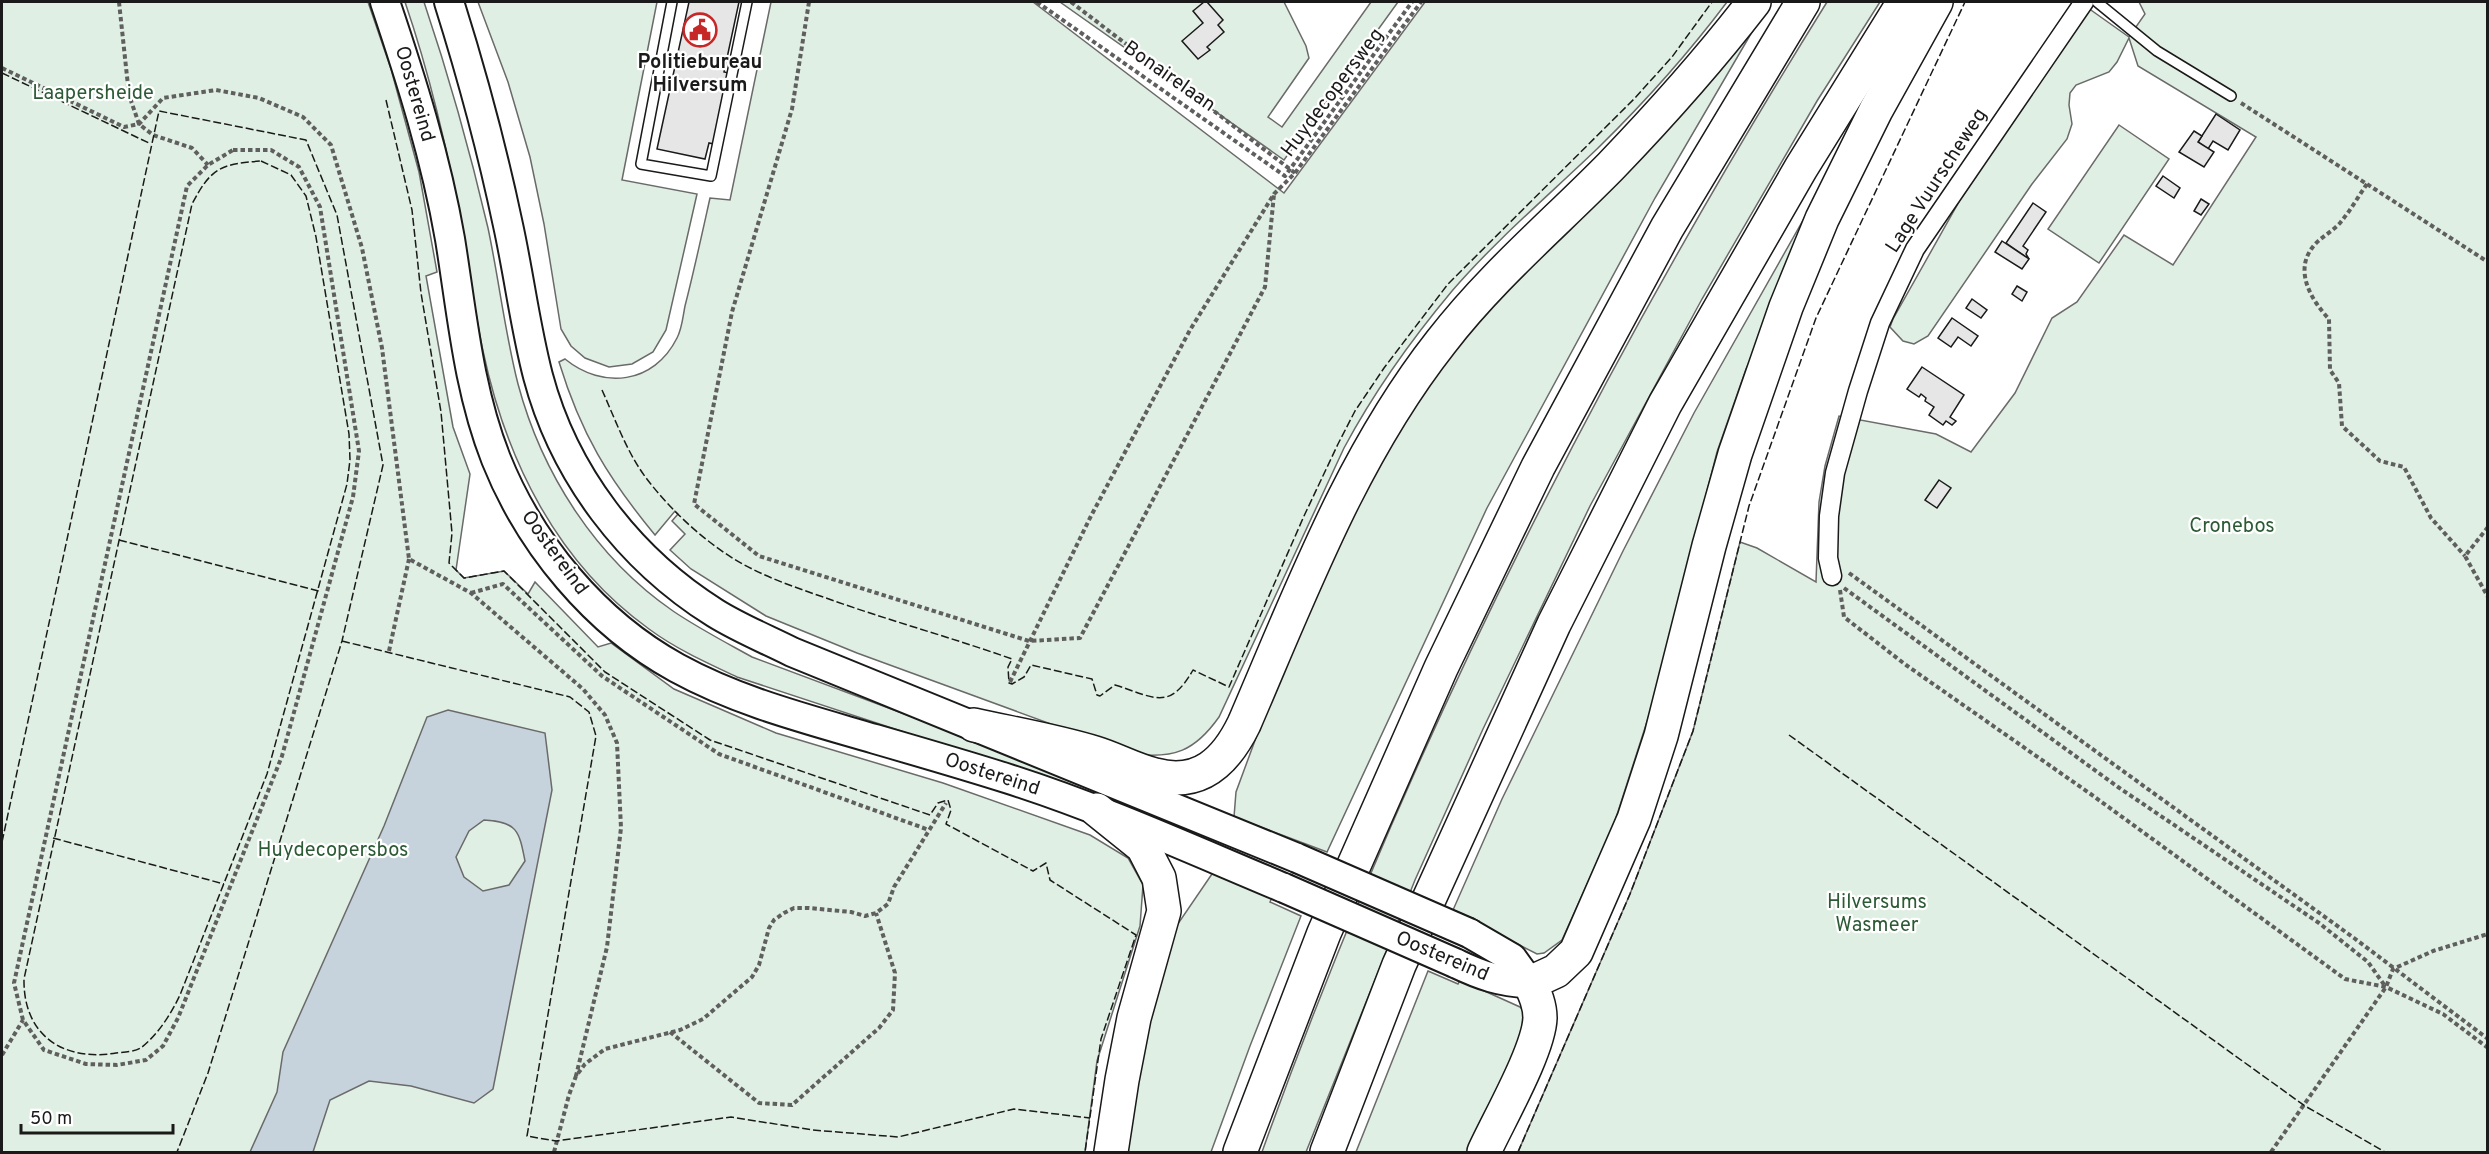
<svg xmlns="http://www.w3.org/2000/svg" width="2489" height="1154" font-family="Overpass,sans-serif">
	<rect width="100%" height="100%" fill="#fff"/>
	<g fill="#e0efe3" stroke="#6a6a6a" stroke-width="1.5">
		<polygon points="2,2 368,2 391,69 419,172 437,272 426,276 453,427 470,474 456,570 464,578 504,571 528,594 535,582 598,647 611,643 674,689 776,733 943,783 1090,835 1128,858 1143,885 1140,926 1097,1061 1085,1152 2,1152"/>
		<path d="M405 2H424C449 76 470 151 488 228 499 280 505 333 518 384 542 474 596 558 673 611 698 628 725 642 752 657L1068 775 1206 833 1202 841 1065 785 737 677C707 663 676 649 649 629 557 563 506 460 483 351 475 313 470 274 463 235 449 156 431 78 405 2Z"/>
		<polygon points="478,2 657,2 622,180 697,194 666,330 653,352 632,364 609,367 585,358 571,346 561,329 544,224 530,157 508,82"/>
		<path d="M771 2H1033L1284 193 1425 2H1727C1688 54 1645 102 1598 148 1549 195 1496 240 1452 291 1411 340 1374 392 1344 448L1219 717C1195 751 1174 759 1133 754L857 653 766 616 691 569 670 550 685 534 672 521 678 514 675 511 655 535C608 478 581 434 559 362L565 359C603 390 654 384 677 338 682 329 683 316 685 306 694 271 702 234 710 198L730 200Z"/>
		<polygon points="1060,2 1284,2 1306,46 1309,58 1268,117 1282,127 1371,2 1398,2 1284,160"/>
		<path d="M1827 2H1880L1817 101 1702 299 1590 506 1483 729 1415 880 1306 1152H1262C1406 749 1601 365 1827 2Z"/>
		<polygon points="2139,2 2487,2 2487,1152 1518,1152 1630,894 1693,731 1740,542 1757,548 1816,582 1819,502 1825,466 1839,416 1936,434 1971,452 2015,393 2052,318 2077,302 2124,235 2173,265 2256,137 2138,66 2129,38 2117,62 2109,72 2076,85 2070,93 2069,105 2072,124 2067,139 2032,184 1928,336 1914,344 1903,341 1890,327 1893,319 1960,200 2088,8 2129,37 2145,14"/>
		<polygon points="1766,8 1655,198 1487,508 1327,852 1234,817 1236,792 1257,735 1266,698 1368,475 1449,349"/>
		<polygon points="2119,125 2169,159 2099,263 2048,229"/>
		<polygon points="1815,199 1781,296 1746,369 1717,452 1653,703 1614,824 1562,940 1544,953 1537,954 1480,925 1479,921 1453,910 1502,799 1623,551 1694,413"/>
		<polygon points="1214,871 1272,897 1270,902 1301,916 1250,1046 1211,1152 1119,1152 1120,1136 1173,931"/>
		<polygon points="1428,971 1458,984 1460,980 1520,1007 1523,1010 1522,1034 1469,1152 1356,1152"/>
	</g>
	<path fill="#c6d2dc" stroke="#6a6a6a" stroke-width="1.5" fill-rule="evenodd" d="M448 710 545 733 552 790 493 1089 474 1103 411 1086 369 1081 330 1100 313 1152H250L277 1092 283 1052 384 826 427 717ZM484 820C517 822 519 830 525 861L509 885 483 891 464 877 456 857 469 831Z"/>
	<g fill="#e6e6e6" stroke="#1a1a1a" stroke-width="1.5">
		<polygon points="689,2 739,2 724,72 729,73 714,144 709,143 705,159 657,149"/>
		<polygon points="1204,2 1207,2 1223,20 1218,25 1224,32 1207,47 1210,50 1198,59 1182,41 1203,23 1193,11"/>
		<polygon points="2216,114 2240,130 2228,150 2213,141 2208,149 2198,142"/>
		<polygon points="2194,131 2202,136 2198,142 2214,152 2204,167 2179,152"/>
		<polygon points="2163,176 2180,188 2174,198 2156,186"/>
		<polygon points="2201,199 2209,204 2201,215 2194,211"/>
		<polygon points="2033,203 2046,212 2023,246 2028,250 2026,254 2029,259 2006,243"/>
		<polygon points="2002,241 2029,259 2022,269 1995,252"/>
		<polygon points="2017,286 2027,292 2022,301 2012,294"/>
		<polygon points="1972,299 1987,310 1981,318 1966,308"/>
		<polygon points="1952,318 1978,336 1971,346 1958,337 1951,347 1938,338"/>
		<polygon points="1922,367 1964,395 1950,417 1956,421 1952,425 1946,421 1943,425 1929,415 1934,407 1925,401 1926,398 1921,394 1919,397 1907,389"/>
		<polygon points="1939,480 1951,488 1937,508 1925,500"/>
	</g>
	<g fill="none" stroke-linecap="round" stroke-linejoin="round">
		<defs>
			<g id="lane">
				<polyline points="672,2 641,164 711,176 747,2"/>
				<polyline points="2097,2 2157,51 2231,96"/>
			</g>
			<polyline id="street" points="1832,576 1828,558 1829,516 1835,473 1858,391 1880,323 1915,249 2084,2"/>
			<g id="primary">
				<path d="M385 2C411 79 436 158 450 239 462 313 468 388 496 459 530 544 595 623 677 668 739 702 807 719 875 739 920 752 965 765 1009 779 1103 809 1193 850 1284 888"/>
				<path d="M449 2C472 75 492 149 508 225 519 275 525 326 538 376 564 474 629 559 715 613 739 628 766 639 792 652L1297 858"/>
				<polyline points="1469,933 1512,958 1530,983"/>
				<path d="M1455 963C1480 975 1502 983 1530 983"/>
			</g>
			<g id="highway">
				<path d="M974 725C1014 734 1056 741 1095 753 1115 759 1134 770 1155 775 1200 787 1226 761 1244 724 1301 592 1352 455 1441 342 1491 277 1554 224 1611 166 1661 114 1710 59 1754 2"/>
				<polyline points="1097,810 1143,847 1159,878 1164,911 1134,1018 1122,1080 1111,1152"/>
				<polyline points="1240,1152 1324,933 1441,668 1538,467 1667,228 1803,2"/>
				<polyline points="1327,1152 1399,965 1554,624 1665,404 1801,168 1904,2"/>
				<path d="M1484 1152C1498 1121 1539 1050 1540 1018 1540 1005 1535 994 1530 983L1556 971 1576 952 1634 819 1661 736 1709 546 1735 454 1786 307 1822 219 1876 110 1936 2"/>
			</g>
		</defs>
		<use href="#lane" stroke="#1a1a1a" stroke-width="12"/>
		<use href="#street" stroke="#1a1a1a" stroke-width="21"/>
		<use href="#primary" stroke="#1a1a1a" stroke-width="32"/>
		<use href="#highway" stroke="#1a1a1a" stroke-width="36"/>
		<g stroke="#5f5f5f" stroke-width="4" stroke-dasharray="4.5 3" stroke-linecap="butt">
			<polyline points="119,2 129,95 139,124 153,135 192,148 208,165"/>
			<polyline points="809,2 792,109 732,312 694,504 759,556 1029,641 1080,638 1265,287 1274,194"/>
			<polyline points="1037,2 1285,176 1412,2"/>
			<polyline points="1071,2 1295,173"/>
			<polyline points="2,68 124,127 139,124 163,98 216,90 259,98 303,117 331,145 362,248 382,348 409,559 471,593 583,689 605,715 617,743 621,828 607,947 576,1076"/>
			<polyline points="2241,103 2488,262"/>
			<polygon points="233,150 271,150 299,167 320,207 359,451 353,497 282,756 178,1018 163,1046 146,1060 117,1065 86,1064 44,1050 23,1020 14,983 187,186 208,165"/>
			<path d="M2367 184C2358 197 2350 211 2340 223 2332 232 2319 238 2312 248 2294 272 2312 301 2329 319L2330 370 2339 383 2342 426 2380 461 2404 467 2431 518 2465 556"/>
			<polyline points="2488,527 2465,556 2488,597"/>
			<polyline points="1849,573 2354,938 2488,1039"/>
			<polyline points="1844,588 2118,787 2319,923 2368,962 2385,986"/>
			<polyline points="1840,590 1844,617 1906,665 2092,795 2345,979 2386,987 2443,1014 2488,1048"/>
			<polyline points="471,593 503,584 602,676 719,754 929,830"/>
			<polyline points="389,651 409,559"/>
			<polyline points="1010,682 1091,516 1190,330 1274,194 1295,173 1421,2"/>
			<polyline points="670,1032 759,1103 792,1105 879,1028 893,1010 895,973 876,913"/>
			<polyline points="2,1055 23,1020"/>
			<polyline points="554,1152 569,1095 576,1076 585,1064 605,1049 680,1030 703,1019 752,977 759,965 769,928 774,920 784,913 794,908 809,908 851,912 865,916 876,913 888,904 894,887 946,803"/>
			<polyline points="2271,1152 2386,987 2393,969 2433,951 2488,934"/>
		</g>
		<use href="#lane" stroke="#fff" stroke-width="9"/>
		<use href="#street" stroke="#fff" stroke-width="18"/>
		<use href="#primary" stroke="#fff" stroke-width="28"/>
		<use href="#highway" stroke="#fff" stroke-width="33"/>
		<defs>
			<g id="primary-bridge">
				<polyline points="1297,858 1469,933"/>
				<polyline points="1284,888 1455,963"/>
			</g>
		</defs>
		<use href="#primary-bridge" stroke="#1a1a1a" stroke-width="32" stroke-linecap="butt"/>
		<use href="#primary-bridge" stroke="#fff" stroke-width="28"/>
		<g stroke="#1a1a1a" stroke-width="1.5" stroke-dasharray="8 3" stroke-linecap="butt">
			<polyline points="2,73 151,144"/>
			<polyline points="386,100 412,210 421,293 441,412 452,533 449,563 464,578 504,571 605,672 710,740 930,815 938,803 948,800 951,810 946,824 1033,871 1046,863 1050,880 1136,935 1101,1039 1085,1152"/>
			<path d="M261 161 291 175 306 196 316 237 349 434 350 460 347 484 267 774 180 995C171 1014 159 1033 142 1047 136 1052 124 1052 116 1053 62 1062 23 1034 24 979L192 204C211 168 220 164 261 161Z"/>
			<path d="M602 390C616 421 628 456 650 483 673 512 702 539 734 559 762 576 794 587 826 598 887 620 950 637 1012 659L1008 667 1009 683 1012 684 1024 677 1031 665 1092 679 1097 695 1100 696 1115 685C1154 697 1169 712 1193 670L1229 687 1304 516 1338 444 1355 411 1384 368 1448 284 1634 99 1672 57 1712 2"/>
			<polyline points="119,540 319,591"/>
			<polyline points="342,641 570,697 589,712 596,736 527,1136 556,1141 731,1117 813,1130 898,1137 1014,1109 1090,1118"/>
			<polyline points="1789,735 2305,1106 2385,1152"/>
			<polyline points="53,838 224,884"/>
			<polyline points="2,842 159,111 306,140 337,215 383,465 342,641 208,1073 177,1152"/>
			<polyline points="1518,1152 1630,894 1693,731 1749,506 1816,318 1965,2"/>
		</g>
	</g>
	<defs>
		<symbol id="civic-ring" viewBox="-11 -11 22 22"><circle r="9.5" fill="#fff" stroke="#c62828" stroke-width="1.5"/><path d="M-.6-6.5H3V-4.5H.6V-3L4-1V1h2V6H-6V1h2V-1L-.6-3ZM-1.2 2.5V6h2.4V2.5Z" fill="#c62828"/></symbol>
	</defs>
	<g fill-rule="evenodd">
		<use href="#civic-ring" x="681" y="11" width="38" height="38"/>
	</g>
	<g text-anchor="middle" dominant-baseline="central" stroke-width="4.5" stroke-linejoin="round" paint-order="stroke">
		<g font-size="20" font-weight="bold" fill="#1a1a1a" stroke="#fff">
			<text x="700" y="63">Politiebureau<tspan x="700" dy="23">Hilversum</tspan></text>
		</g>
		<g font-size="20" fill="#1a1a1a" stroke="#fff">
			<text transform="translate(1169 77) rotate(35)">Bonairelaan</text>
			<text transform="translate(1333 93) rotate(-53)">Huydecopersweg</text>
			<text transform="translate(414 94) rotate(74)">Oostereind</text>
			<text transform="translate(1937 181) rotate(-57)">Lage Vuurscheweg</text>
			<text transform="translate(554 553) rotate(54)">Oostereind</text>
			<text transform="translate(992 775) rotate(18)">Oostereind</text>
			<text transform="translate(1442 957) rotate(23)">Oostereind</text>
		</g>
		<g font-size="20" fill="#2b5a34" stroke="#fff">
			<text x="93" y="94">Laapersheide</text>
			<text x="2232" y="527">Cronebos</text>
			<text x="333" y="851">Huydecopersbos</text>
			<text x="1877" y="903">Hilversums<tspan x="1877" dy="23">Wasmeer</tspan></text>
		</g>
	</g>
	<rect width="2489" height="1154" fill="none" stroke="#1a1a1a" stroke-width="6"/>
	<path d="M21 1124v9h152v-9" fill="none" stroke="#1a1a1a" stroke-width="3"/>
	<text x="30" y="1124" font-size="18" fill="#1a1a1a" stroke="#ffffff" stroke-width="4.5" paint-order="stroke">50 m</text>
</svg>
